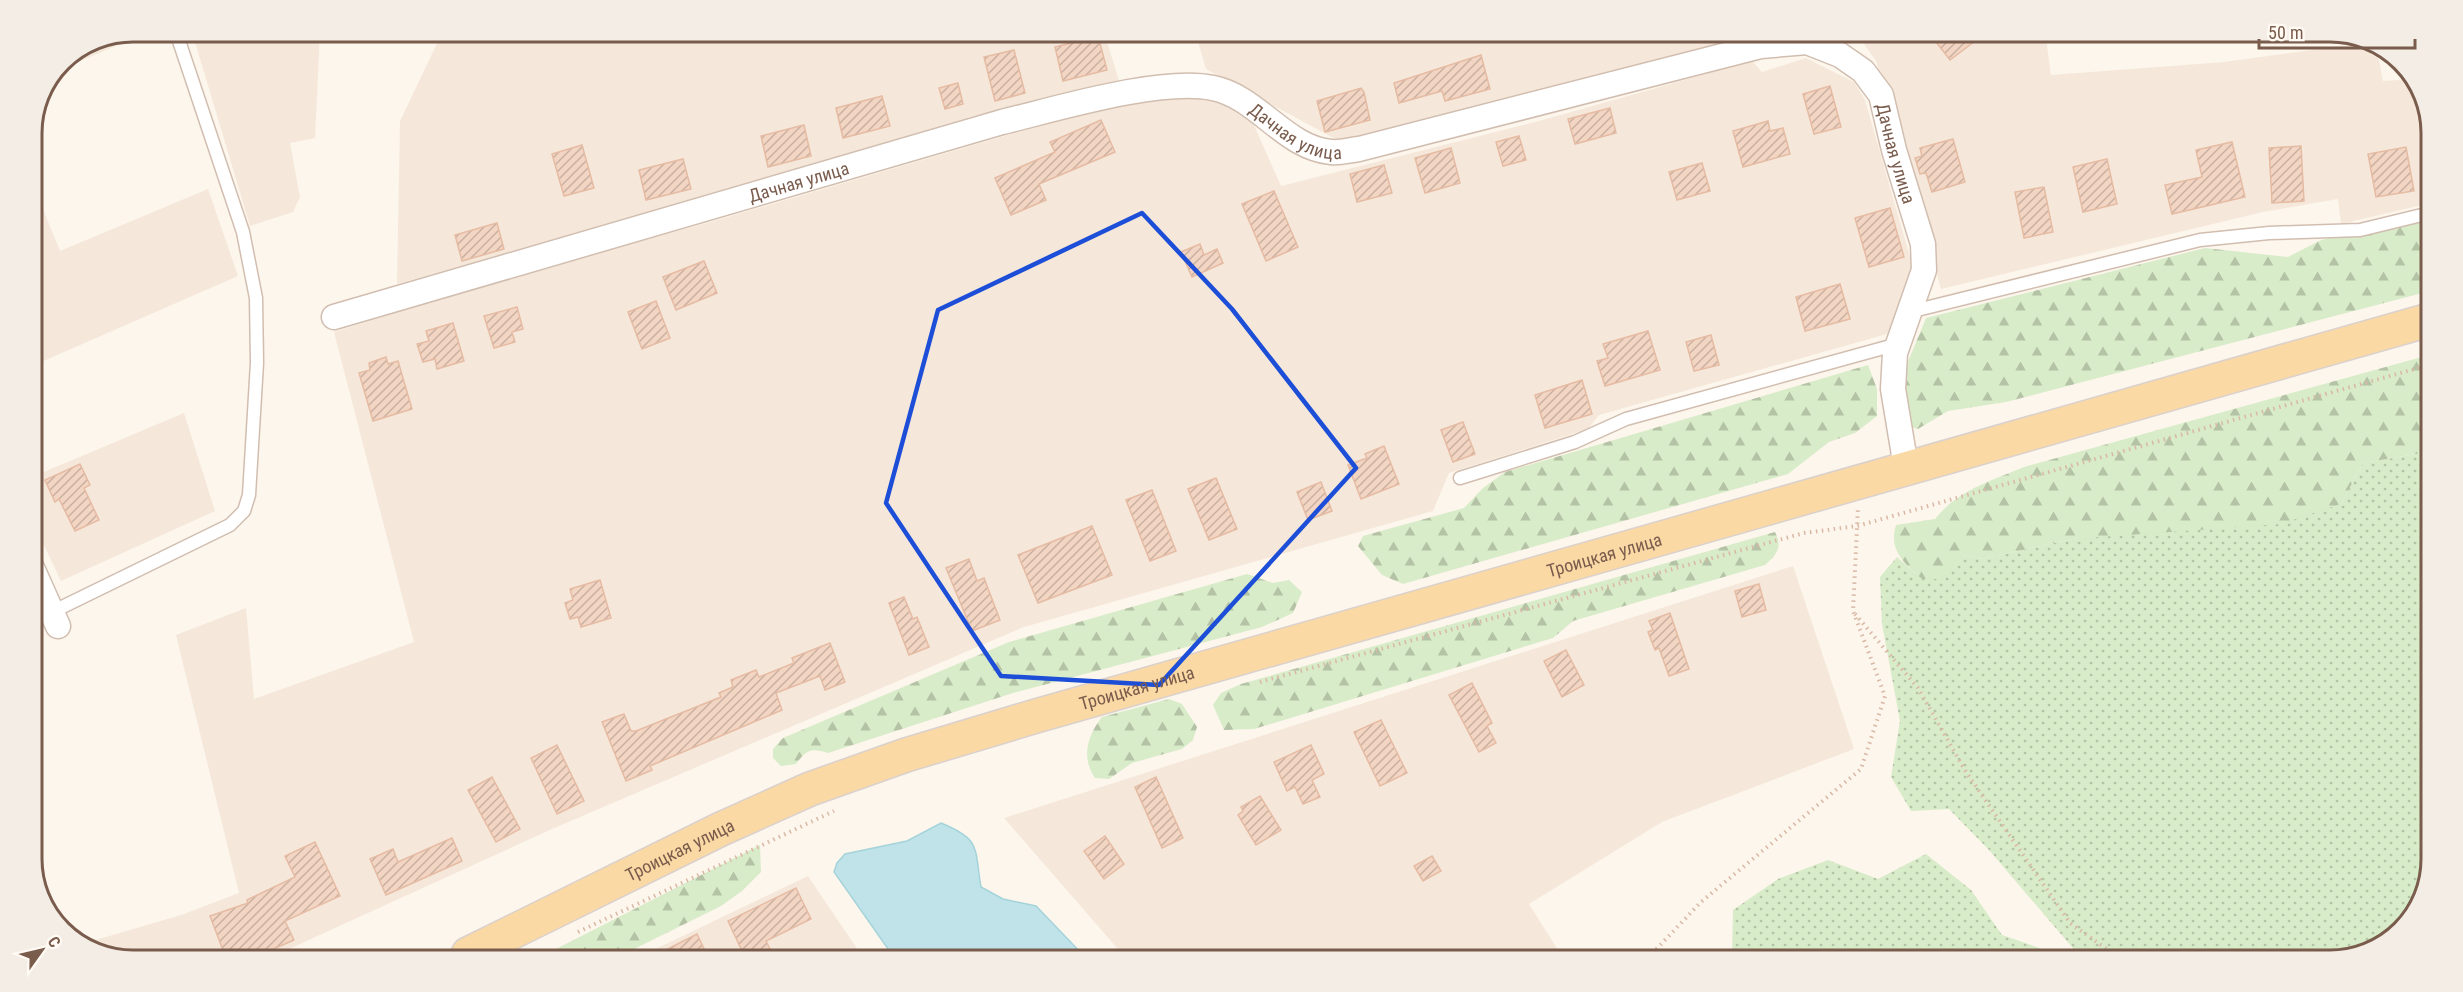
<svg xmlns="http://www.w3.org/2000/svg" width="2463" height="992" font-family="'Roboto Condensed',sans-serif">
	<defs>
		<pattern id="grass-dots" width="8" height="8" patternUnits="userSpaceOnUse" patternTransform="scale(1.5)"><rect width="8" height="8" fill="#d8ecc9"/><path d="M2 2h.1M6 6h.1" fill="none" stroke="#b4c2a5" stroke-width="1.8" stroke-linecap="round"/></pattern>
		<pattern id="forest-firs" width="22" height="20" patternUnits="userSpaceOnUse" patternTransform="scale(1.5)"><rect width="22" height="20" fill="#d8ecc9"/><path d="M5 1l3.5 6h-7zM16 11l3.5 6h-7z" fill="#b4c2a5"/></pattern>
		<pattern id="building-hatch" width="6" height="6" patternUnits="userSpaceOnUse" patternTransform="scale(1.5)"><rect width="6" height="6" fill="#f3d5c3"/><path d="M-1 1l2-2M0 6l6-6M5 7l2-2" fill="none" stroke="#cab0a1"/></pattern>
	</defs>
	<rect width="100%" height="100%" fill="#fdf6ec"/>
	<g fill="#f5e8da">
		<polygon points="133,32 149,32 57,71 61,61 94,39"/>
		<polygon points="192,32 320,32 315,138 290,143 300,197 293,212 250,226"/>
		<polygon points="442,33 1105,35 1119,81 973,116 629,219 397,284 400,121"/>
		<polygon points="1196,35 1781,37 1339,141 1206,69"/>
		<polygon points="1853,37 2046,38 2051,75 2224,62 2372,42 2376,45 2383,81 2415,79 2431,127 2431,203 2341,224 2338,199 2263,212 1941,289 1876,61 1862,41"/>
		<polygon points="1806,58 1854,82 1865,100 1912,264 1894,332 1599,415 1588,429 1449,473 1433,511 1024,627 552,829 278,954 94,953 82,944 181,915 239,893 176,635 246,608 254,699 414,642 334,332 523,273 707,223 1035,127 1161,97 1202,93 1249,114 1281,186 1539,121 1752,61 1762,72"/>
		<polygon points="32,182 60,251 208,189 238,276 32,366"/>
		<polygon points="184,413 215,511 61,581 32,520 32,477"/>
		<polygon points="1793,566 1854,749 1662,822 1529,904 1563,958 1124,956 1004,818"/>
		<polygon points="808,876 862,956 643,955"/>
	</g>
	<g fill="url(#grass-dots)">
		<polygon points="2428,452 2424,898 2387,943 2331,960 2083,960 1989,850 1949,809 1911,811 1891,777 1900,721 1882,624 1880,577 1897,557 1922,579 1963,555 1982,559 2072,539 2341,504 2363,463"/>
		<polygon points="1926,854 1971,890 2002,935 2054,953 2061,960 1732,958 1733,910 1778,879 1828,860 1878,879"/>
	</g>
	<g fill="url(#forest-firs)">
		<polygon points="2430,215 2430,291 2006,402 1948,411 1918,429 1911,427 1900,381 1926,318 2205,248 2288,257 2321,240"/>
		<path d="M2429 355 2428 452 2363 463 2341 504 2281 524 2072 539 1982 559 1963 555 1941 579H1922C1905 564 1888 551 1896 525L1935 519C1958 490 1991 481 2024 467Z"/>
		<polygon points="1868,365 1877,389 1877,416 1855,433 1829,442 1788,474 1403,584 1382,575 1358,546 1363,536 1464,508 1483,488 1505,472"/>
		<path d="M1775 532C1783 547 1777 554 1765 565L1573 621 1553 638 1254 729 1224 730 1213 705 1221 693 1241 684Z"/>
		<path d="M1247 574 1273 583 1289 580 1302 592 1293 613 1262 627 1013 693 828 753C811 748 807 749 796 764L781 766 773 758V749L783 738 1009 642Z"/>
		<path d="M1169 699 1182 704 1197 727 1193 740 1182 749 1132 763 1109 779 1095 778C1081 758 1087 736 1102 717Z"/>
		<polygon points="760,845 761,872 742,891 721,906 622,955 552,954 554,950"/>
	</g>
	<path fill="#bfe3e8" stroke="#a5d3da" stroke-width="1.5" d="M941 823C982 840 974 847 981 887L1003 899 1036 906 1084 956H893L834 872 837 863 845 854 907 841Z"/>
	<g fill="url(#building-hatch)" stroke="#e6bba3" stroke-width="1.5">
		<polygon points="1098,36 1107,70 1063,81 1055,47"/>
		<polygon points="1933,38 1979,38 1950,60"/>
		<polygon points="1014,50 1025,93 995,101 984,57"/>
		<polygon points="1481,55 1490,89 1445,101 1442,91 1399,103 1394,83"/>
		<polygon points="958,83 963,104 945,109 939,88"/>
		<polygon points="1830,86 1841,127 1814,134 1803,94"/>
		<polygon points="1361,88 1364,92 1370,120 1325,132 1317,101"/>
		<polygon points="882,96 890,126 843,138 836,108"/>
		<polygon points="1610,108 1616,133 1575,144 1568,119"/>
		<polygon points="1101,120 1115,152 1039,184 1046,200 1011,215 995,178 1055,152 1050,142"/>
		<polygon points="1768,121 1770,131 1783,128 1790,154 1743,167 1733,131"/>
		<polygon points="804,125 811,156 768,167 761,136"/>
		<polygon points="1519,136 1526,160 1503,166 1496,142"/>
		<polygon points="1953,139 1965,182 1932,192 1926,173 1920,174 1915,158 1922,156 1920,148"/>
		<polygon points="2232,142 2245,197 2172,214 2165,185 2202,177 2196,150"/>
		<polygon points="582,145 594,188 564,196 552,154"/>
		<polygon points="2301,146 2304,201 2272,203 2269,148"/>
		<polygon points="2406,147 2414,191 2376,197 2368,154"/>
		<polygon points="1451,148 1460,183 1425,193 1415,158"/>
		<polygon points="683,159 691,189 646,200 639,170"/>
		<polygon points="2107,159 2117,204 2083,212 2073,167"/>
		<polygon points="1702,163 1710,191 1677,200 1669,172"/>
		<polygon points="1384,165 1392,193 1357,202 1350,174"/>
		<polygon points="2044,187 2053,232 2024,238 2015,192"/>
		<polygon points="1274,191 1298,247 1266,261 1242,204"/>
		<polygon points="1890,208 1904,257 1869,267 1855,218"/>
		<polygon points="497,223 504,249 462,261 455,235"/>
		<polygon points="1200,244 1204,255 1217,249 1223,263 1192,277 1181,252"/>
		<polygon points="704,261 717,293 676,310 663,277"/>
		<polygon points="1840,284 1850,319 1805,331 1796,297"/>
		<polygon points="656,301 670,338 642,349 628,312"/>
		<polygon points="517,307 523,329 512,332 515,342 494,348 484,316"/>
		<polygon points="453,323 464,361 437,369 435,359 423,362 417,344 429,341 426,331"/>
		<polygon points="1648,331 1660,370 1605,386 1597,361 1608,358 1603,344"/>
		<polygon points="1711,335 1719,365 1694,371 1686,342"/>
		<polygon points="386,357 388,364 398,361 412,409 373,421 359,373 370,370 369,363"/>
		<polygon points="1582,380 1592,414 1545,428 1535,395"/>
		<polygon points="1463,422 1475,454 1453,462 1441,430"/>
		<polygon points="1384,446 1399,484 1361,499 1348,465 1367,458 1365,454"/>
		<polygon points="80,464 90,485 84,488 99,520 75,531 59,499 55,502 45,480"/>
		<polygon points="1216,478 1237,529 1209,540 1188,489"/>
		<polygon points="1321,482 1332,511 1308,520 1297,492"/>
		<polygon points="1152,490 1176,551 1150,561 1126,500"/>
		<polygon points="1092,526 1112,575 1038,603 1018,555"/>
		<polygon points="969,559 977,581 984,578 1000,620 972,631 946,568"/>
		<polygon points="600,580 611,618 581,627 578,617 570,619 565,603 573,600 570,589"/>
		<polygon points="1759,584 1766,610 1742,617 1735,591"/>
		<polygon points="904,597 913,619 917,617 929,647 909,655 889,603"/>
		<polygon points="1670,613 1689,669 1669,676 1659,648 1655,650 1648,632 1653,630 1649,621"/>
		<polygon points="830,643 845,682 825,690 820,676 776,693 782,710 650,766 652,770 626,781 602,722 624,714 631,731 636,731 721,697 719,693 733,687 731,680 756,670 759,677 794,663 792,658"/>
		<polygon points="1566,650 1584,685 1562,697 1544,661"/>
		<polygon points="1472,683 1492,723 1487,726 1496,743 1479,752 1449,695"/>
		<polygon points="1381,720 1407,773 1380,786 1354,732"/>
		<polygon points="557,745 584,801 557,814 531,758"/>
		<polygon points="1311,745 1324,774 1312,780 1320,797 1303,804 1295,787 1287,791 1274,762"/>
		<polygon points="492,777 520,829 496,842 468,790"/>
		<polygon points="1156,777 1183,838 1162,848 1135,787"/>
		<polygon points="1260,796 1281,830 1256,845 1238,815 1243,811 1241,807"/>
		<polygon points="1105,836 1124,864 1104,879 1084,851"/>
		<polygon points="452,838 462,861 386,895 370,859 393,849 398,862"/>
		<polygon points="315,842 340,896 285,921 294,940 264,953 224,953 210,916 248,903 247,900 295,877 285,856"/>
		<polygon points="1432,856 1441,871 1423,881 1414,866"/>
		<polygon points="796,888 811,919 766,941 773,955 744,955 728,921"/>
		<polygon points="697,934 707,955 656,955"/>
	</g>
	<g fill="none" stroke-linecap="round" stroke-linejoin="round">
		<defs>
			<g id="service">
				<polyline points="1909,312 2200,240 2269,233 2360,230 2430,213"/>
				<polyline points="1460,478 1575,442 1626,419 1898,344"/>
				<polyline points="52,612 230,525 244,511 249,495 257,363 256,298 243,232 176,32"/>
			</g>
			<g id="minor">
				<path id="s1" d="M334 317 1002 122C1056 109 1161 77 1213 88 1258 97 1285 148 1331 152 1340 153 1350 150 1359 149L1761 46 1807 42 1840 55 1863 71 1881 95 1894 150 1923 244 1924 270 1895 353 1893 389 1906 467"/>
				<polyline points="32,568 58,626"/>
			</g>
			<g id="primary">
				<path id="s2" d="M468 954 721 829 810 789 906 755 1036 716 2429 320"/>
			</g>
		</defs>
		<use href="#service" stroke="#d1beb0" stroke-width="15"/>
		<use href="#minor" stroke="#d1beb0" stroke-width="27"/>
		<use href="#primary" stroke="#dad1cd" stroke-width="36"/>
		<g stroke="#d9b8a5" stroke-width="4" stroke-dasharray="1.5 4.5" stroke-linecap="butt">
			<polyline points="1855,614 1918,688 1966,772 2070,923 2122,960"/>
			<polyline points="1260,682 1804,533 1857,526 2429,365"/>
			<polyline points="578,932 834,811"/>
			<polyline points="1648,958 1701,902 1861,769 1885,696 1853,611 1858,508"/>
		</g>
		<use href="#service" stroke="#fff" stroke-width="12"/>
		<use href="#minor" stroke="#fff" stroke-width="24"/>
		<use href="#primary" stroke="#fbd9a5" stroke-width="33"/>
	</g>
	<path fill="none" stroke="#1d4ed8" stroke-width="4.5" stroke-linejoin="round" d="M1142 213 1232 309 1356 468 1159 685 1001 676 886 503 938 310Z"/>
	<g text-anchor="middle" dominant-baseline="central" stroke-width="4.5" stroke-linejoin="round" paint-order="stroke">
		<g font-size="18" fill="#7a5c4d" stroke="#fffaf3">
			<text stroke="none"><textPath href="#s1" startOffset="1006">Дачная улица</textPath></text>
			<text stroke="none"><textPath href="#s1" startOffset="1690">Дачная улица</textPath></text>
			<text stroke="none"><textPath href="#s1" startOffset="484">Дачная улица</textPath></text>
			<text stroke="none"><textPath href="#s2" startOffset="1208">Троицкая улица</textPath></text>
			<text stroke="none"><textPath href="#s2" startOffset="722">Троицкая улица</textPath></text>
			<text stroke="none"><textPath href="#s2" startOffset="236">Троицкая улица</textPath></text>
		</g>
	</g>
	<path d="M0 0H2463V992H0ZM133 42H2330A91 91 0 0 1 2421 133V859A91 91 0 0 1 2330 950H133A91 91 0 0 1 42 859V133A91 91 0 0 1 133 42Z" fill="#f4ede6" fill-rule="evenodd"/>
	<path fill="none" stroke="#7a5c4d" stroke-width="3" d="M133 42H2330A91 91 0 0 1 2421 133V859A91 91 0 0 1 2330 950H133A91 91 0 0 1 42 859V133A91 91 0 0 1 133 42Z"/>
	<g transform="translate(42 950) rotate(56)" stroke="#fffaf3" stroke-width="4.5" paint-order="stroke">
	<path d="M0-4.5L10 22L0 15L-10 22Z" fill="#7a5c4d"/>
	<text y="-9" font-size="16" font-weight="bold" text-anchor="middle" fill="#7a5c4d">С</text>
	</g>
	<path d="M2259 39v9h156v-9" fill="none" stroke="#7a5c4d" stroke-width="3"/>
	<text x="2268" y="39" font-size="18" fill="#7a5c4d" stroke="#fffaf3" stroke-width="4.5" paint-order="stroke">50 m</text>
</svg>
